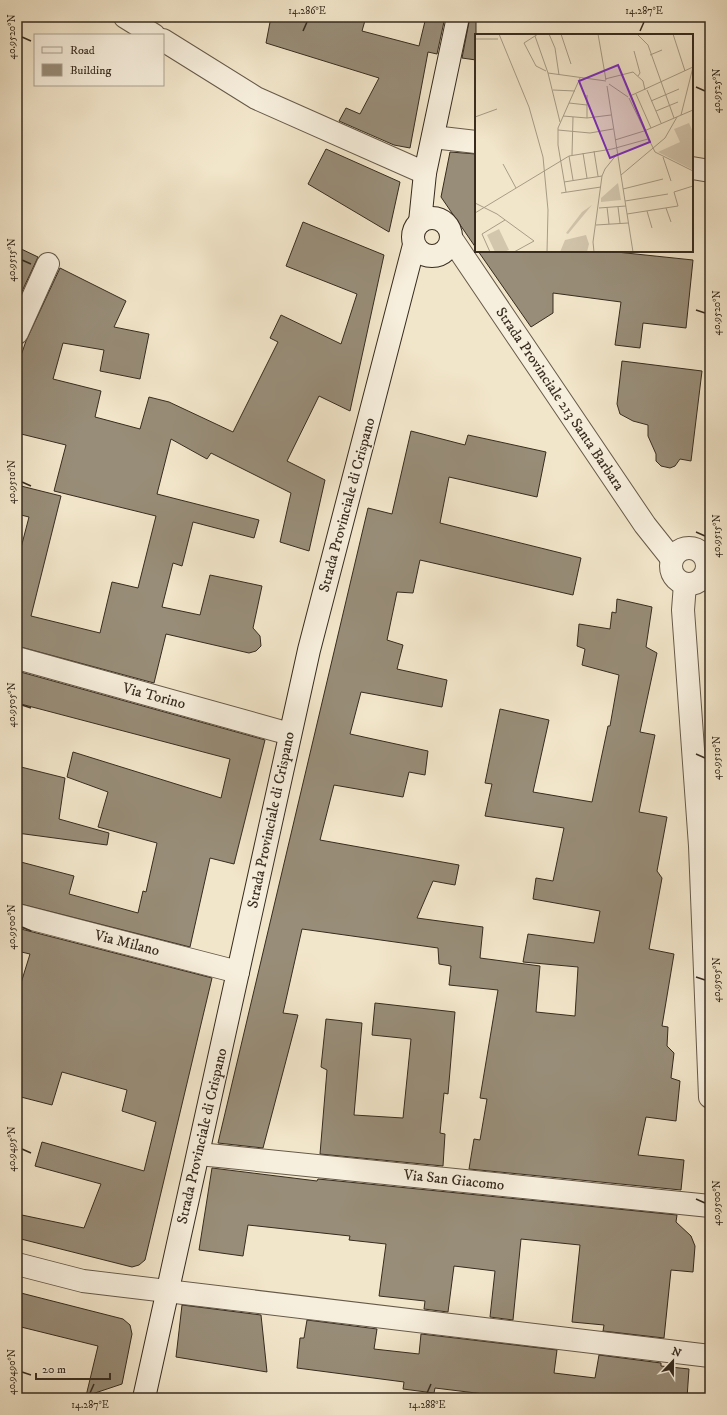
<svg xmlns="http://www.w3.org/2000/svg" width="727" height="1415" font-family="'IM FELL DW Pica',serif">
	<rect width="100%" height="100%" fill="#f2e6ca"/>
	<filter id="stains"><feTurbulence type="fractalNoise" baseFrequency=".005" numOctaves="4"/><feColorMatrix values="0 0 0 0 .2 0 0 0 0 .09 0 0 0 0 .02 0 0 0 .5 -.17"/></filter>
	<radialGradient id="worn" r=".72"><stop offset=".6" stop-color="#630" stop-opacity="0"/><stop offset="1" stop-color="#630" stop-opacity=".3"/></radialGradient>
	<g fill="#988d78" stroke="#372c1f">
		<polygon points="271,17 366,17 362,31 419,46 426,17 445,17 437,54 428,52 410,148 394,145 339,121 346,108 360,114 379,78 266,43"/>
		<polygon points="470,17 476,17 476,60 462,58"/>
		<polygon points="326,149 400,182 389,232 308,184"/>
		<polygon points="450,152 476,154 476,248 441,197"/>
		<polygon points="303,222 384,255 350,411 319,396 287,461 325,480 309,551 280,542 291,493 211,453 207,459 171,439 157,494 259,520 254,538 193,522 182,566 173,563 162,607 200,615 210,575 262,586 253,628 260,636 261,646 256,651 249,653 166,634 154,683 17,646 17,563 29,517 17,514 17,485 61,496 31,616 100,633 112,582 138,588 156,516 54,491 66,445 17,433 17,367 26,341 60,268 126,301 114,327 149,334 140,379 100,371 104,350 63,343 53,379 101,391 95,417 140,429 149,397 169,402 233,432 278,342 270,338 281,315 341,344 357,294 286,266"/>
		<polygon points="17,247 38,257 17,302"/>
		<polygon points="478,251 607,251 693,260 686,328 643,323 640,348 615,345 621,302 553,293 553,313 531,327"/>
		<polygon points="622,361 702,371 691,461 680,459 675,466 670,468 661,466 656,461 656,454 648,436 648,425 633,421 620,414 617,404"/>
		<polygon points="411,431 465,445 468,435 546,452 537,497 449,477 440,523 581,558 573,595 420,560 413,593 397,592 387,640 403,645 397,669 447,680 442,707 361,692 350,734 428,751 425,775 409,772 403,797 334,785 320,840 459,865 455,885 433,881 417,918 483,927 480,958 540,966 536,1012 575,1016 578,967 523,962 528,934 594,943 600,911 533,899 536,878 553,881 564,828 485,816 492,784 485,783 500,709 549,720 533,792 592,802 608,726 610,726 619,675 582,665 585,649 577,646 579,624 610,629 612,612 616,613 617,599 652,607 646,647 657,653 640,732 655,735 639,812 667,817 657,871 662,878 649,949 674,954 662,1026 668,1027 667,1046 674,1053 671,1078 680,1081 676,1121 646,1117 638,1155 684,1160 681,1190 469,1169 474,1139 480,1140 487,1099 480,1098 498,990 449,985 451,966 439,964 438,948 302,929 283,1013 298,1015 263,1148 218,1143 368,508 392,514"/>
		<polygon points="17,671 265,740 234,864 210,858 190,947 17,903 17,861 74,876 69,894 138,913 143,891 146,892 157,843 98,827 108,792 67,777 73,752 221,798 230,759 17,703"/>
		<polygon points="17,766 65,778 59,819 109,833 107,845 17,833"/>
		<polygon points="17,928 212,978 145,1260 139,1265 132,1267 17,1238 17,1214 84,1228 101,1184 35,1166 42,1142 144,1171 156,1122 122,1111 127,1090 62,1072 52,1105 17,1096 17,996 30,954 17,951"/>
		<polygon points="375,1003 455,1012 448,1094 444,1093 440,1133 445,1134 443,1166 320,1154 327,1070 321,1067 326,1019 362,1023 354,1115 403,1118 411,1039 372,1035"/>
		<polygon points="212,1168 317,1181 318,1179 677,1215 676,1222 691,1236 695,1246 693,1272 671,1270 664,1338 603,1331 604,1325 572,1322 580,1245 521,1239 513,1320 490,1317 495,1271 454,1266 448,1312 424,1309 425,1301 379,1296 386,1244 349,1240 350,1236 248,1225 243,1256 199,1250"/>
		<polygon points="17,1292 123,1319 130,1325 132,1334 122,1384 86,1396 98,1346 17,1326"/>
		<polygon points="182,1305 261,1315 267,1372 176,1357"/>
		<polygon points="307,1320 377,1329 374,1349 419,1354 421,1334 557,1350 554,1373 595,1378 599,1355 661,1363 661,1366 689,1369 687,1398 517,1398 435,1388 434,1393 403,1389 404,1382 297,1368 300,1338 304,1338"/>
	</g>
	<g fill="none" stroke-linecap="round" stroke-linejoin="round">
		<defs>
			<g id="street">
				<polyline points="125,17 154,35"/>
				<polyline points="163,40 256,98 425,173"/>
				<polyline points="433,137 476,142"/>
				<polyline points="692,168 710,171"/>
				<polyline points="451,238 645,525 672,559"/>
				<polyline points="17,333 48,264"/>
				<circle cx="689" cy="566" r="18"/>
				<polyline points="685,584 683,610 700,846 710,1097"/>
				<polyline points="17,658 290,734"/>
				<polyline points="17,915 238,972"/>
				<polyline points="199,1154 710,1206"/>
				<polyline points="17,1264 83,1281 710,1356"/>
			</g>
			<g id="secondary">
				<circle cx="432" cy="237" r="19"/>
				<polyline points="420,222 425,173 458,17"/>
				<polyline points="144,1398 309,650 414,245"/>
			</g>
		</defs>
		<use href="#street" stroke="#665a4a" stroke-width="24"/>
		<use href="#secondary" stroke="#372c1f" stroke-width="24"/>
		<use href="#street" stroke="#f7efdd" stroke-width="22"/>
		<use href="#secondary" stroke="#f7efdd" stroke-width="22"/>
	</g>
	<path fill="none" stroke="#372c1f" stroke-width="1.5" d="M303 31 307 22M640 31 644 22M22 37 31 41M696 87 705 91M22 260 31 264M696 310 705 313M22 482 31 486M696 532 705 536M22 705 31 708M696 754 705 758M22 927 31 931M696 977 705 980M22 1149 31 1153M696 1199 705 1203M22 1372 31 1375M90 1393 94 1384M427 1393 431 1384"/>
	<g text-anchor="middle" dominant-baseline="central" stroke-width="3" stroke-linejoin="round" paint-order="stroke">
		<g font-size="15" fill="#372c1f" stroke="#f7efdd">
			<text transform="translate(560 399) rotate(56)">Strada Provinciale 213 Santa Barbara</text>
			<text transform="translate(347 505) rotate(-75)">Strada Provinciale di Crispano</text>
			<text transform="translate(154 696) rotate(15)">Via Torino</text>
			<text transform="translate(271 820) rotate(-78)">Strada Provinciale di Crispano</text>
			<text transform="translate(127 943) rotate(14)">Via Milano</text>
			<text transform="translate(202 1136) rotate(-77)">Strada Provinciale di Crispano</text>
			<text transform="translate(454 1180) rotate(6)">Via San Giacomo</text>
		</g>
	</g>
	<g transform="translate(475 34)">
		<rect width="218" height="218" fill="#f2e6ca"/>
		<path d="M214 89 218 98V136L183 118 205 108 199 95ZM143 149 146 166 126 168V164ZM117 171 93 200 91 199 107 178ZM24 195 34 216 29 218H20L12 201ZM111 201 114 210 112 218H85L90 206Z" fill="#d2c6ad"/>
		<path fill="none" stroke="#a79c86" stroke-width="1" d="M24 0 54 73 68 123 73 176 72 218M63 0 49 9 61 32 71 37M74 0 80 14 84 41M86 0 96 30M123 0 131 46M162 0 173 11 199 84M198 0 210 37M60 2 73 39 131 47M0 5H23M159 17 165 39 163 42M175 21 187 16M73 39 85 88M130 45 158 38 168 47 170 56M134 50 153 63M132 52 158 218M78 56 100 57M172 56 186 89M161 60 176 94M155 62 218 33M154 64 180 118 218 137M176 67 204 55M94 69 112 71M181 77 203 68M206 81 218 33M88 82 112 84 136 81M0 83 22 75M112 84V61M83 96 115 99 138 95M140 106 169 97 218 76M119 117 123 142M108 119 112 144M97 121 98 83M94 122 98 146M188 123 196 147M28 130 41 154M146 141 190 104 202 83M89 148 127 142M148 155 188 145M91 158 83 111V94L105 44M86 159 126 153M150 167 193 160M0 169 22 180 59 207 39 218M132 173 134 190M143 173 145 189M124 174 151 172M191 174 196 188M172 177 177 194M0 179 94 122 137 115 173 105M152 180 203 172 199 158 218 152M121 191 153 189M15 218 7 200 30 186M119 218 118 208 127 142 130 135 142 120"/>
		<path fill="#7b2cbf" fill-opacity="0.15" stroke="#7b2cbf" stroke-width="2" d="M143 31 175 108 135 124 104 47Z"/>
		<rect width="218" height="218" fill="none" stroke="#372c1f" stroke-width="2"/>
	</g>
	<rect width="727" height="1415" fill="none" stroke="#f2e6ca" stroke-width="44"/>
	<rect x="34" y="34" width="130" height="52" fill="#f7efdd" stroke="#aaa191"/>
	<rect x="42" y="47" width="20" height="6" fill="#f7efdd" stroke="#aaa191"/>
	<text x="70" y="54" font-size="12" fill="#372c1f">Road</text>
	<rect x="42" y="64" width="20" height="12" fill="#988d78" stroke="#aaa191"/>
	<text x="70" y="74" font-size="12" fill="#372c1f">Building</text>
	<g transform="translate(673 1361) rotate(22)" stroke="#f7efdd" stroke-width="3" paint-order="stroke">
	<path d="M0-3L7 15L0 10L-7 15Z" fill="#372c1f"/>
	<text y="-6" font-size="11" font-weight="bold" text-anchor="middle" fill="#372c1f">N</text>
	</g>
	<path d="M36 1373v6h74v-6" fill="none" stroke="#372c1f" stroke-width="2"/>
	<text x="42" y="1373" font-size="12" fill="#372c1f" stroke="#f7efdd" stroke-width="3" paint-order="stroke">20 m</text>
	<rect x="22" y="22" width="683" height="1371" fill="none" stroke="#372c1f" stroke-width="1.5"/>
	<g font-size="10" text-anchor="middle" fill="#372c1f">
		<text x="307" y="14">14.286°E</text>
		<text x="644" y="14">14.287°E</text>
		<text transform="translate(11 37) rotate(-90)" y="4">40.9520°N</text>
		<text transform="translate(716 91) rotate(-90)" y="4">40.9525°N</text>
		<text transform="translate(11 260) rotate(-90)" y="4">40.9515°N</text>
		<text transform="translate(716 313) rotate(-90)" y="4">40.9520°N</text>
		<text transform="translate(11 482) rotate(-90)" y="4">40.9510°N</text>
		<text transform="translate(716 536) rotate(-90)" y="4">40.9515°N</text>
		<text transform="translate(11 705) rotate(-90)" y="4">40.9505°N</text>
		<text transform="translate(716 758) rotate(-90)" y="4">40.9510°N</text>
		<text transform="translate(11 927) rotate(-90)" y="4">40.9500°N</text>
		<text transform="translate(716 980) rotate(-90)" y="4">40.9505°N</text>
		<text transform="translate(11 1149) rotate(-90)" y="4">40.9495°N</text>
		<text transform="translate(716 1203) rotate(-90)" y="4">40.9500°N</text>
		<text transform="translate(11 1372) rotate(-90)" y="4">40.9490°N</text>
		<text x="90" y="1408">14.287°E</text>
		<text x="427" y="1408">14.288°E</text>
	</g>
	<rect width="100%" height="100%" filter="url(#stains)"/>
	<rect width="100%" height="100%" fill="url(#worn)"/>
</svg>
